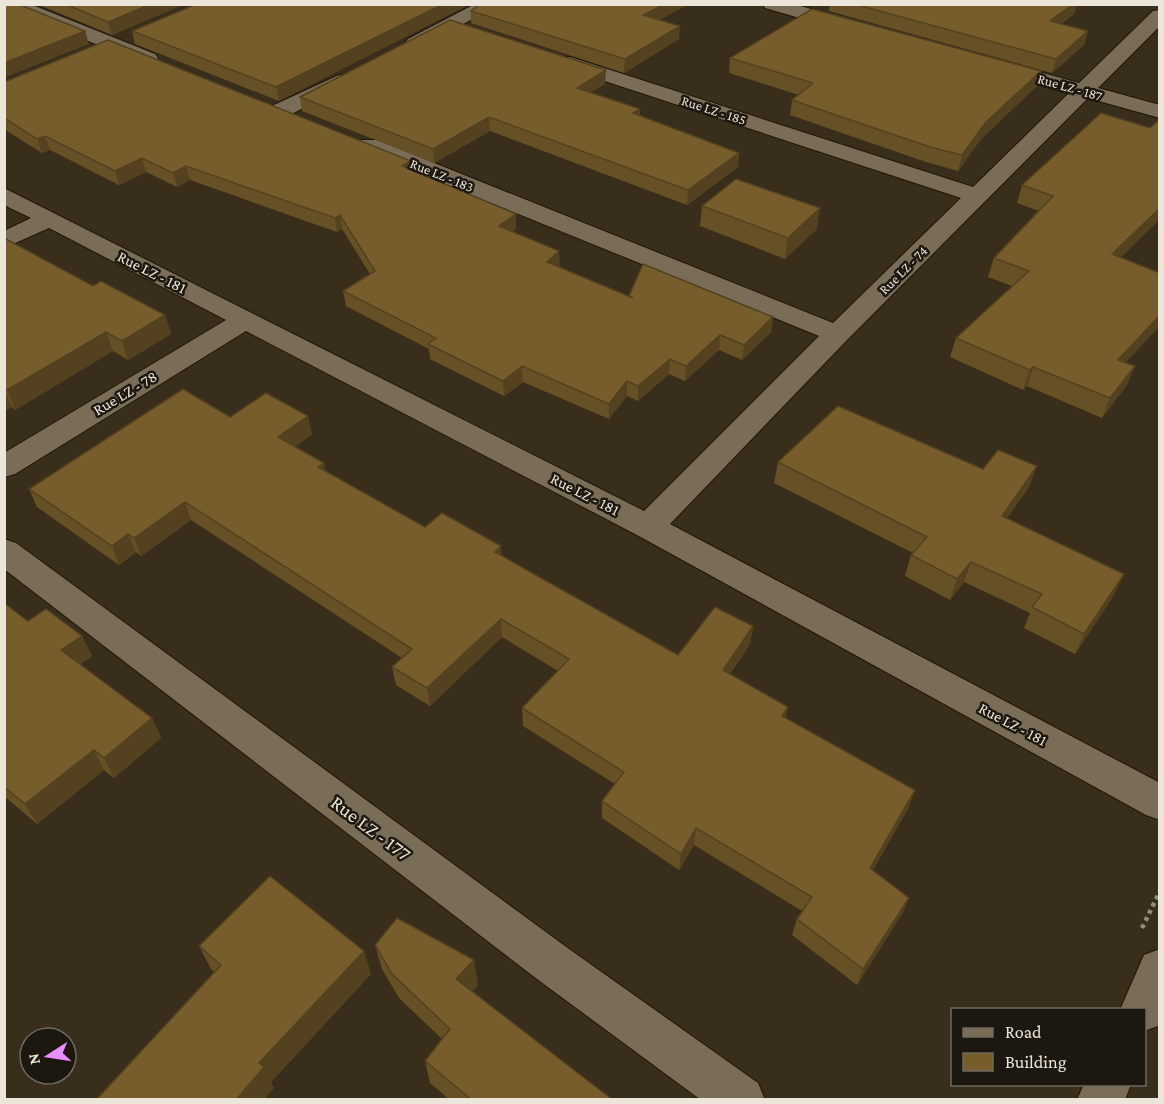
<svg xmlns="http://www.w3.org/2000/svg" width="1164" height="1104" font-family="'Crimson Pro',serif">
	<rect width="100%" height="100%" fill="#382e1b"/>
	<g fill="none" stroke-linecap="round" stroke-linejoin="round">
		<defs>
			<g id="minor">
				<polygon points="4,4 30,4 155,54 158,58 155,62 141,62 5,8"/>
				<polygon points="475,4 499,4 422,47 408,47 405,43 408,39"/>
				<polygon points="763,4 794,4 855,22 857,26 848,32 765,8"/>
				<polygon points="1160,10 1160,26 1098,88 1160,105 1160,118 1088,98 847,340 670,524 1160,783 1160,820 1146,815 637,535 246,331 15,474 4,477 4,453 226,320 49,228 4,248 4,231 31,218 4,205 4,188 644,511 819,336 361,150 358,145 361,140 377,140 833,323 961,198 556,65 553,61 556,57 570,57 973,187 1069,93 989,70 986,66 989,62 996,60 1079,83 1153,11"/>
				<polygon points="339,75 346,77 349,81 346,85 290,115 274,115 271,110 274,105"/>
				<polygon points="4,539 16,543 569,949 758,1083 765,1100 701,1100 537,979 4,569"/>
			</g>
			<g id="secondary">
				<polygon points="1160,949 1160,1022 1158,1026 1144,1031 1144,1010 1120,1010 1144,955"/>
				<polygon points="1084,1084 1131,1084 1125,1100 1077,1100"/>
			</g>
		</defs>
		<use href="#minor" stroke="#201605" stroke-width="2"/>
		<use href="#secondary" stroke="#201605" stroke-width="2"/>
		<polyline stroke="#948c7c" stroke-width="4.5" stroke-dasharray="4 4" stroke-linecap="butt" points="1142,928 1160,891"/>
		<use href="#minor" fill="#796d58" fill-rule="evenodd"/>
		<use href="#secondary" fill="#796d58" fill-rule="evenodd"/>
	</g>
	<g fill="#665026">
		<polygon points="37,4 185,4 112,35"/>
		<polygon points="197,4 470,4 279,101 135,44 132,31"/>
		<polygon points="480,4 689,4 659,20 679,39 624,73 471,23 471,11"/>
		<polygon points="830,4 1077,4 1074,14 1061,24 1088,31 1084,45 1052,73 829,11"/>
		<polygon points="730,58 1041,71 1037,86 981,139 958,171 926,162 790,115 792,100 799,95 729,73"/>
		<polygon points="4,82 412,171 516,229 512,231 560,266 559,267 629,297 773,317 771,332 742,360 719,350 685,381 669,374 638,401 627,396 609,419 523,382 504,396 430,359 429,349 346,306 343,291 370,274 342,229 337,232 190,180 177,187 146,172 119,185 50,150 42,153 4,129"/>
		<polygon points="605,84 591,92 640,109 640,116 739,153 738,167 687,205 490,131 434,163 302,111 300,97"/>
		<polygon points="1160,119 1160,219 1120,258 1127,385 1102,418 1027,386 1023,390 950,357 956,338 1012,286 988,277 994,258 1039,211 1017,203 1022,185 1150,128"/>
		<polygon points="702,206 817,229 785,259 700,226"/>
		<polygon points="4,238 93,286 165,315 171,334 128,360 113,351 15,410 12,407 4,411"/>
		<polygon points="230,417 312,434 295,447 326,471 425,527 502,556 678,655 753,626 750,644 730,674 786,718 909,807 873,870 909,898 902,914 857,985 792,935 797,919 802,911 694,845 679,870 602,818 602,801 615,784 523,726 522,708 558,671 502,637 430,706 396,685 392,667 402,658 191,520 141,556 136,552 119,565 37,507 29,489"/>
		<polygon points="778,462 983,469 1029,487 1007,518 1114,595 1075,654 1024,628 1030,613 964,582 950,600 905,576 911,555 913,553 774,483"/>
		<polygon points="4,603 28,621 82,636 92,656 80,664 152,718 161,738 114,778 104,770 37,824 4,796"/>
		<polygon points="375,945 478,985 472,991 613,1100 450,1100 430,1083 425,1061 442,1039 399,998 382,969"/>
		<polygon points="199,946 371,974 271,1082 274,1088 214,972 211,969"/>
	</g>
	<g fill="#53411f">
		<polygon points="151,4 185,4 112,35 108,22"/>
		<polygon points="443,4 470,4 279,101 276,87"/>
		<polygon points="665,4 689,4 643,28 643,15"/>
		<polygon points="1073,4 1077,4 1074,14 1046,34 1050,21"/>
		<polygon points="680,26 679,39 624,73 625,59"/>
		<polygon points="85,31 89,44 4,78 4,63"/>
		<polygon points="1088,31 1084,45 1052,73 1056,59"/>
		<polygon points="606,70 605,84 577,101 577,88"/>
		<polygon points="1041,71 1037,86 981,139 958,171 962,155 985,123"/>
		<polygon points="640,109 639,123 633,113"/>
		<polygon points="489,117 490,131 434,163 433,149"/>
		<polygon points="45,136 50,150 42,153 37,139"/>
		<polygon points="739,153 738,167 687,205 688,190"/>
		<polygon points="142,158 146,172 119,185 115,171"/>
		<polygon points="411,161 413,175 402,166"/>
		<polygon points="186,166 190,180 177,187 173,173"/>
		<polygon points="820,208 817,229 785,259 788,238"/>
		<polygon points="1160,208 1160,219 1105,273 1112,254"/>
		<polygon points="516,214 516,229 500,241 499,226"/>
		<polygon points="340,215 342,229 337,232 335,218"/>
		<polygon points="559,251 560,266 548,277 547,262"/>
		<polygon points="165,315 171,334 128,360 122,341"/>
		<polygon points="1160,315 1160,326 1110,379 1118,360"/>
		<polygon points="773,317 771,332 742,360 744,345"/>
		<polygon points="106,332 113,351 15,410 7,390"/>
		<polygon points="720,335 719,350 685,381 686,366"/>
		<polygon points="670,359 669,374 638,401 638,386"/>
		<polygon points="522,366 523,382 504,396 503,381"/>
		<polygon points="1135,366 1127,385 1102,418 1110,398"/>
		<polygon points="1033,367 1027,386 1023,390 1030,370"/>
		<polygon points="627,381 627,396 609,419 609,404"/>
		<polygon points="4,391 12,407 4,411"/>
		<polygon points="308,416 312,434 282,456 278,437"/>
		<polygon points="324,463 328,481 318,467"/>
		<polygon points="1037,466 1029,487 994,537 1002,516"/>
		<polygon points="185,502 191,520 141,556 134,538"/>
		<polygon points="128,534 136,552 119,565 112,546"/>
		<polygon points="501,546 502,565 495,552"/>
		<polygon points="971,562 964,582 950,600 957,579"/>
		<polygon points="1124,574 1114,595 1075,654 1084,634"/>
		<polygon points="501,619 502,637 430,706 427,688"/>
		<polygon points="753,626 750,644 720,688 723,670"/>
		<polygon points="82,636 92,656 71,671 61,650"/>
		<polygon points="788,707 785,725 782,716"/>
		<polygon points="152,718 161,738 114,778 104,758"/>
		<polygon points="94,750 104,770 37,824 25,804"/>
		<polygon points="915,790 909,807 864,885 870,868"/>
		<polygon points="696,828 694,845 679,870 681,854"/>
		<polygon points="909,898 902,914 857,985 863,969"/>
		<polygon points="364,951 371,974 271,1082 274,1088 264,1100 236,1100 259,1063"/>
		<polygon points="474,960 478,985 460,1003 456,979"/>
	</g>
	<g fill="#775d2c" stroke="#53411f" stroke-width="1.5">
		<polygon points="4,4 18,4 85,31 4,63"/>
		<polygon points="65,4 151,4 108,22"/>
		<polygon points="197,4 443,4 276,87 132,31"/>
		<polygon points="480,4 665,4 643,15 680,26 625,59 471,11"/>
		<polygon points="854,4 1073,4 1050,21 1088,31 1056,59"/>
		<polygon points="812,9 1041,71 985,123 962,155 930,147 792,100 813,83 730,58"/>
		<polygon points="450,20 606,70 577,88 640,109 633,113 739,153 688,190 489,117 433,149 300,97"/>
		<polygon points="108,40 411,161 402,166 516,214 499,226 559,251 547,262 633,298 629,296 643,264 773,317 744,345 720,335 686,366 670,359 638,386 627,381 609,404 522,366 503,381 428,344 436,338 343,291 375,271 340,215 335,218 186,166 173,173 142,158 115,171 45,136 37,139 4,118 4,82"/>
		<polygon points="1101,113 1150,128 1160,119 1160,208 1112,254 1160,273 1160,315 1118,360 1135,366 1110,398 1033,367 1030,370 956,338 1029,271 994,258 1053,196 1022,185"/>
		<polygon points="736,179 820,208 788,238 702,206"/>
		<polygon points="4,238 93,286 101,281 165,315 122,341 106,332 7,390 4,389"/>
		<polygon points="183,389 230,417 266,393 308,416 278,437 324,463 318,467 425,527 442,513 501,546 495,552 678,655 715,607 753,626 723,670 788,707 782,716 915,790 870,868 909,898 863,969 797,919 812,897 696,828 681,854 602,801 624,772 522,708 569,659 501,619 427,688 392,667 412,649 185,502 134,538 128,534 112,546 29,489"/>
		<polygon points="838,406 983,469 998,450 1037,466 1002,516 1124,574 1084,634 1032,607 1042,594 971,562 957,579 911,555 927,537 778,462"/>
		<polygon points="4,603 28,621 46,609 82,636 61,650 152,718 104,758 94,750 25,804 4,787"/>
		<polygon points="270,876 364,951 259,1063 264,1067 236,1100 96,1100 221,965 199,946"/>
		<polygon points="397,918 474,960 456,979 613,1100 472,1100 425,1061 450,1029 392,974 375,945"/>
	</g>
	<g text-anchor="middle" dominant-baseline="central" stroke-width="5" stroke-linejoin="round" paint-order="stroke">
		<g font-size="14" fill="#ece5d9" stroke="#1c170f">
			<text transform="translate(1070 87) rotate(16)">Rue LZ - 187</text>
			<text transform="translate(714 110) rotate(18)">Rue LZ - 185</text>
			<text transform="translate(442 175) rotate(22)">Rue LZ - 183</text>
			<text transform="translate(903 270) rotate(-45)">Rue LZ - 74</text>
		</g>
		<g font-size="16" fill="#ece5d9" stroke="#1c170f">
			<text transform="translate(152 272) rotate(27)">Rue LZ - 181</text>
			<text transform="translate(125 393) rotate(-31)">Rue LZ - 78</text>
			<text transform="translate(585 494) rotate(27)">Rue LZ - 181</text>
			<text transform="translate(1013 724) rotate(28)">Rue LZ - 181</text>
		</g>
		<g font-size="20" fill="#ece5d9" stroke="#1c170f">
			<text transform="translate(371 828) rotate(37)">Rue LZ - 177</text>
		</g>
	</g>
	<rect width="1164" height="1104" fill="none" stroke="#ece5d9" stroke-width="12"/>
	<rect x="951" y="1008" width="195" height="78" fill="#1c170f" stroke="#6f6960" stroke-width="1.5"/>
	<rect x="963" y="1028" width="30" height="9" fill="#796d58" stroke="#6f6960" stroke-width="1.5"/>
	<text x="1005" y="1038" font-size="18" fill="#ece5d9">Road</text>
	<rect x="963" y="1053" width="30" height="18" fill="#775d2c" stroke="#6f6960" stroke-width="1.5"/>
	<text x="1005" y="1068" font-size="18" fill="#ece5d9">Building</text>
	<g transform="translate(48 1056) rotate(258)"><circle r="28" fill="#1c170f" stroke="#6f6960" stroke-width="1.5"/>
	<path d="M0-4.5L10 22L0 15L-10 22Z" fill="#ea8dfd"/>
	<text y="-9" font-size="16" font-weight="bold" text-anchor="middle" fill="#ece5d9">N</text>
	</g>
</svg>
